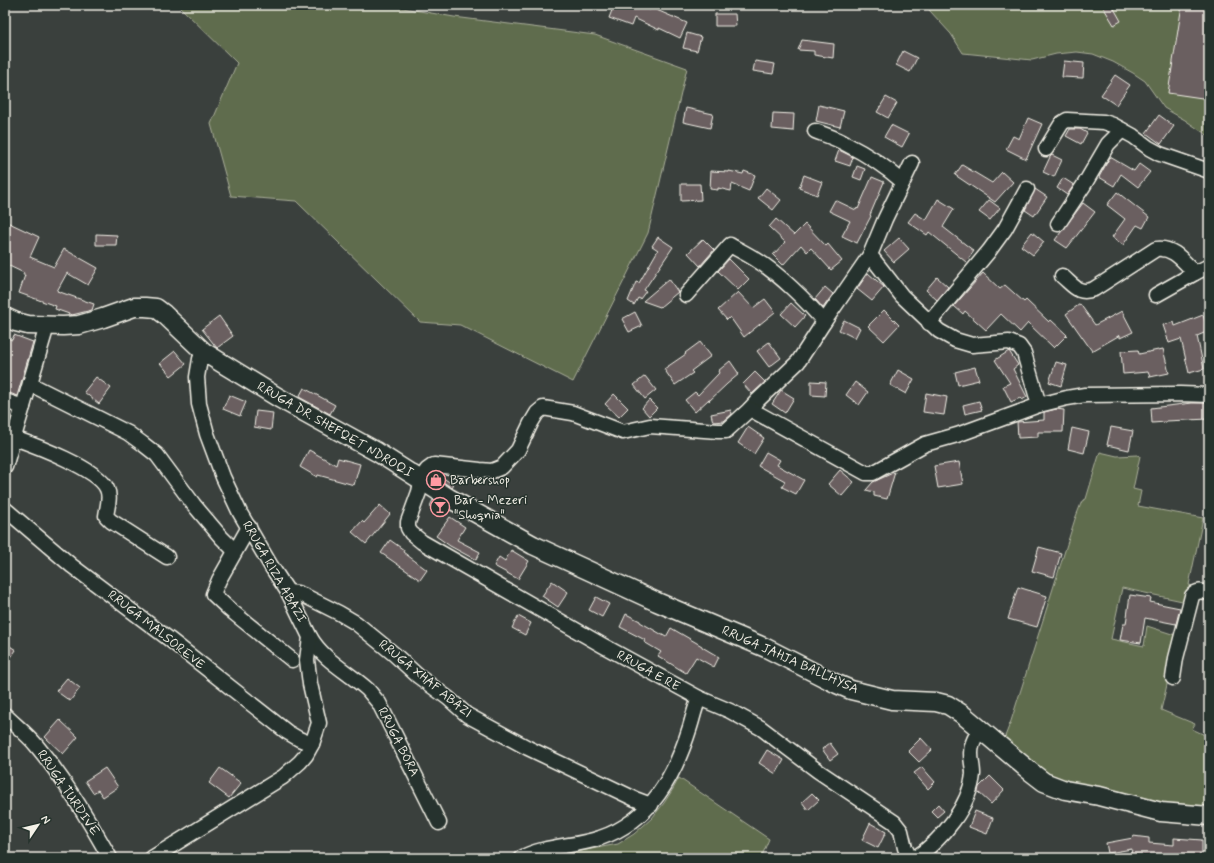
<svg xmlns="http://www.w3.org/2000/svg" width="1214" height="863" font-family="Mynerve,sans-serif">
	<rect width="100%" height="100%" fill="#3a403d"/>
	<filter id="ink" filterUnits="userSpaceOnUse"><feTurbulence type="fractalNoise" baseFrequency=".025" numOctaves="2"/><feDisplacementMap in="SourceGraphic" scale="8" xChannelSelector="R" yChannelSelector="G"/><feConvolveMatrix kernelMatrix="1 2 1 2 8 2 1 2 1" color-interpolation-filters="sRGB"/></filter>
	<g filter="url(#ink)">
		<g fill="#5f6c4d" stroke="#aaae9a">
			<polygon points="178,5 393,5 397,7 454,17 595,35 687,68 648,233 573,382 460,325 420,322 296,201 231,196 211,124 237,63"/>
			<polygon points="926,5 1209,5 1209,136 1198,129 1185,120 1164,108 1145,81 1133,73 1113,62 1093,54 1077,52 1056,54 1032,60 963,53 951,34 930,11"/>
			<polygon points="1100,452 1117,456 1137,455 1140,456 1133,489 1141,491 1138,506 1203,518 1189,585 1193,586 1187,602 1122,588 1111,639 1144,646 1147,626 1175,635 1178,638 1161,710 1195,724 1192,729 1209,737 1209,808 1168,805 1052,778 1044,774 1004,739 1011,721 1075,519 1082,501 1086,499"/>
			<polygon points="679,778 769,839 761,858 544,858 618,844 634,834 652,818 664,803 673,789"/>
		</g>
		<g fill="#6a5e61" stroke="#f4f1e8">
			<polygon points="614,5 635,5 650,10 652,8 687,23 680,38 659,28 659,30 634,18 631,26 609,18"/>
			<polygon points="1102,5 1112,5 1121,21 1114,25"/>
			<polygon points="1182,5 1209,5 1209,99 1168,93"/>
			<polygon points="715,14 735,14 736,26 715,26"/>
			<polygon points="687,33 701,37 697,51 683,48"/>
			<polygon points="802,40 834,44 833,58 814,55 814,51 798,50"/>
			<polygon points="903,51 917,58 910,72 896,65"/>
			<polygon points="755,61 775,64 773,74 753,71"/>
			<polygon points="1064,61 1084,63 1083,78 1062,77"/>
			<polygon points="1115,75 1130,85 1116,105 1101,95"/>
			<polygon points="886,97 897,103 888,118 877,112"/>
			<polygon points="819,105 844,111 840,127 816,121"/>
			<polygon points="686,108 713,114 710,128 683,122"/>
			<polygon points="773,113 794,114 793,131 772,129"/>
			<polygon points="1159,115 1174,126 1161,144 1146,133"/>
			<polygon points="1028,118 1042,124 1026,159 1006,149 1013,136 1019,139"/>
			<polygon points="891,125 909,134 902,147 884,137"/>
			<polygon points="1070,129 1080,129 1087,133 1081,144 1066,136"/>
			<polygon points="839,150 853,157 850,166 835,161"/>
			<polygon points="1052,155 1062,160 1054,177 1043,172 1050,157"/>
			<polygon points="1110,157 1134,171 1139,164 1150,172 1138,187 1121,174 1114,186 1099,177"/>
			<polygon points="962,165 992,183 1002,172 1013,182 995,202 955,175"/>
			<polygon points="857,166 865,169 861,180 853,177"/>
			<polygon points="711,171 729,172 729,171 743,174 744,171 755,175 749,191 732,184 731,191 718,188 718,190 710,189"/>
			<polygon points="804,175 822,182 817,195 799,188"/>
			<polygon points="872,177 884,182 870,215 871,216 857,243 842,236 850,221 829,211 835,200 856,210 857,208 858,209"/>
			<polygon points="1063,178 1074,185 1067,195 1057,188"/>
			<polygon points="681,184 700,184 701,200 681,201"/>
			<polygon points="766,188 781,200 773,210 758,198"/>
			<polygon points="1035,189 1047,197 1034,216 1025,210"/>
			<polygon points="1117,192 1149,217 1143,228 1137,225 1123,245 1112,237 1125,219 1107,205"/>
			<polygon points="938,199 954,209 943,227 974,251 966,262 929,232 927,235 908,222 915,213 926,220"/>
			<polygon points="989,200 1000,208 990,220 979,212"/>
			<polygon points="1083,203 1095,212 1067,248 1055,240"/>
			<polygon points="776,219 794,235 805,224 826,246 828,244 842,261 831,270 811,248 807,252 801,245 783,265 773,255 785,242 769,227"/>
			<polygon points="5,221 39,237 30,257 54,267 64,249 98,268 88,285 67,273 57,291 94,304 92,310 72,315 55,309 56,306 19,293 25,275 23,275 24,273 5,264"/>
			<polygon points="1032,232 1044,242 1033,255 1021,246"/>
			<polygon points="96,234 117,235 116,245 96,245"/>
			<polygon points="658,237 673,247 644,290 646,291 640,299 638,298 634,305 628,301 636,282 639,283 658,250 652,246"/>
			<polygon points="899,238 909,249 894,262 884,251"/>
			<polygon points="703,239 714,250 700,266 688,253"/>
			<polygon points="729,259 749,279 738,290 718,271"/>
			<polygon points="868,273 884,287 872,301 857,289"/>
			<polygon points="983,273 1000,289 1005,285 1024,302 1026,300 1049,322 1051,320 1067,335 1054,348 1028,323 1020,332 1001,314 986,330 965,311 963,314 954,306"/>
			<polygon points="937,277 948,287 937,300 926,290"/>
			<polygon points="669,279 678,292 660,307 643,301"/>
			<polygon points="825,287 833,294 823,308 815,299"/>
			<polygon points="738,292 753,308 765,299 775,312 744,337 730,317 727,320 718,310"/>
			<polygon points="791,303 805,316 795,327 781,314"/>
			<polygon points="1080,304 1095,325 1122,311 1133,332 1120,338 1120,335 1092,351 1066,314"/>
			<polygon points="884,310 899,325 884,341 868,326"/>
			<polygon points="635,312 642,326 629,332 622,319"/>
			<polygon points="1203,315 1209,331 1197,336 1204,369 1189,373 1181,339 1169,343 1163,325 1174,322 1175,326"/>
			<polygon points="219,316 233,336 217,348 202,329"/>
			<polygon points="844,320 860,328 855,338 839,330"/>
			<polygon points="14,335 33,342 17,396 5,391 5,337 12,340"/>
			<polygon points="700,342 711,356 691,371 693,373 675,385 664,369 686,354 685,353"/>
			<polygon points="769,342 781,358 769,367 757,351"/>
			<polygon points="1163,349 1169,373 1150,377 1148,372 1123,374 1121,351 1138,350 1139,354"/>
			<polygon points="175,351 186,364 171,376 160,363"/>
			<polygon points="1009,351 1018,365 1013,369 1027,397 1022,400 1020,398 1011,402 1003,386 1010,383 995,360"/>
			<polygon points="730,361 739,374 727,384 709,401 709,399 695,412 685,400 695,392 698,395 719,373 718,371"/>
			<polygon points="1056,362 1067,365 1061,386 1049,382"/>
			<polygon points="975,367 979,380 958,385 955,372"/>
			<polygon points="898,370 914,379 906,394 890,385"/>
			<polygon points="755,372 765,382 752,394 743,384"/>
			<polygon points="645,376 656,390 645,399 634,385"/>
			<polygon points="96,377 111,388 99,404 84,392"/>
			<polygon points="811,381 826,382 825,396 811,395"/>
			<polygon points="855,382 868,392 859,405 846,395"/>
			<polygon points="304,388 335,405 330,414 299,397"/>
			<polygon points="781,390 794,398 785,413 772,404"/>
			<polygon points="926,393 947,397 944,415 923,412"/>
			<polygon points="614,394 628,408 619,417 605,404"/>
			<polygon points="229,395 246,402 240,416 223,409"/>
			<polygon points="649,400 657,408 649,416 642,408"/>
			<polygon points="979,401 982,410 965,414 963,405"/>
			<polygon points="1192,403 1209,403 1209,419 1166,421 1166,422 1152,423 1151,408"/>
			<polygon points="1056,409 1064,410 1063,432 1038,432 1038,437 1018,438 1017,422 1044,420 1044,412"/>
			<polygon points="731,410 732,414 724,421 713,422 711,414"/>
			<polygon points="256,411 273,413 271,430 254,427"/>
			<polygon points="748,427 764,438 754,454 738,443"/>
			<polygon points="1111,427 1133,431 1129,450 1107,445"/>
			<polygon points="1072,428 1089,432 1084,453 1068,449"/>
			<polygon points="309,450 336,465 338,458 360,464 354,485 318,475 317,477 300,467"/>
			<polygon points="766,452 780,460 777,465 804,480 796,494 782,487 785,481 758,466"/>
			<polygon points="959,462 963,484 938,488 934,466"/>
			<polygon points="840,470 854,482 842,496 828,484"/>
			<polygon points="895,472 887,499 874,496 874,492 866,490 873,482"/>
			<polygon points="437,474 454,485 452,488 434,476"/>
			<polygon points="433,500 449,510 446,515 430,506"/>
			<polygon points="380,505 390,514 366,544 352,532 362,521 364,523"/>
			<polygon points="450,517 465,527 457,540 480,552 476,560 450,546 436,536"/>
			<polygon points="390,540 404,550 403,552 427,570 420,580 381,553"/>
			<polygon points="1039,547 1061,553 1054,577 1032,571"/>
			<polygon points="511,550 529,561 518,579 494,566 499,557 505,561"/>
			<polygon points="552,581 568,592 558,607 542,596"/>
			<polygon points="1018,587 1047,596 1037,627 1008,619"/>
			<polygon points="1130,595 1151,598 1150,602 1180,608 1176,624 1145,618 1141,643 1120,640 1123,624 1126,624"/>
			<polygon points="596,597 609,604 602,617 589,610"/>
			<polygon points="626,614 640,621 640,622 666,637 671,628 702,646 702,647 719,657 714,667 696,657 686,673 658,656 661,652 644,642 645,640 620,627"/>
			<polygon points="518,616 531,623 525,635 512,628"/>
			<polygon points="5,643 16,650 5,666"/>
			<polygon points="67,678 80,688 70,701 56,691"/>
			<polygon points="60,720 78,737 63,754 45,737"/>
			<polygon points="921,738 932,750 919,762 908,751"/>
			<polygon points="830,743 838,754 830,760 822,749"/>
			<polygon points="767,750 784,760 776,774 759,763"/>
			<polygon points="922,767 935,782 928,789 914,773"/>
			<polygon points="105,768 118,787 103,797 98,790 93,793 85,781"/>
			<polygon points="220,768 241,783 229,798 209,783"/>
			<polygon points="990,776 1004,790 991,804 978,792 979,787"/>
			<polygon points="812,793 819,800 808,810 802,802"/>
			<polygon points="938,804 944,811 937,817 931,811"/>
			<polygon points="975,811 993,818 987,834 969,827"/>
			<polygon points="870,823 886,832 878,848 862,840"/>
			<polygon points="1133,836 1149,838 1149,843 1174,845 1174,838 1202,840 1202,853 1196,858 1161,858 1131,854 1132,849 1108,853 1106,843 1133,838"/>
		</g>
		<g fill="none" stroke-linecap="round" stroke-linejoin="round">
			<defs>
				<g id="minor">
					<path d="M815 131C825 135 836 138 846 144 866 154 886 167 903 182"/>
					<polyline points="1046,149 1062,123 1067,120 1104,122 1113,125 1133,136 1149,148 1160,154 1209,171"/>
					<polyline points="912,163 885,219 870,255 902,296 939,331 955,340 972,345 1009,342 1019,346 1024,353 1039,405"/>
					<polyline points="1058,224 1084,185 1108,144 1122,130"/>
					<path d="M1062 276C1074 286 1078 295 1094 289L1156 249C1173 246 1184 262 1195 273"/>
					<path d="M686 295 730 245C739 250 747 254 755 259 778 273 807 301 824 322L798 362 758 400 750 409"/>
					<polyline points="1156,295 1195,273 1209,266"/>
					<polyline points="824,322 870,255"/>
					<polyline points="929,323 989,251 1005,229 1027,189"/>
					<polyline points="30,384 128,433 143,444 157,455 194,505 221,537 235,551"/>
					<polyline points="5,401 23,407"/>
					<path d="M14 438C34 445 99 469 107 489 111 497 107 508 106 516L111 521 167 557"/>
					<polyline points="5,467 47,326"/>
					<polyline points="5,509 72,566 169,639 287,732 299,739 312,744"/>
					<polyline points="249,527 219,580 213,594 229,609 292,660"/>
					<polyline points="288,592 297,593 305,596 339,613 356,623 394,654 418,676 448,698 467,715 528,748 635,799 651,805"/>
					<path d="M310 637C323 660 348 672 367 689 371 693 375 699 379 703L439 823"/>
					<path d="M1173 678 1176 658 1192 596C1197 590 1202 591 1209 593"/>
					<path d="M5 715C15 725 27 734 36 745 65 780 88 819 110 858"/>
					<polyline points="152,858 283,777 300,762 306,755 312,744 319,723 310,684 307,660 310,637 288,592 271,566 240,513 223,477 207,434 199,404 197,377 200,359 204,352"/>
					<path d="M521 858C545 845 575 847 600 838 651 821 675 775 690 727 693 717 695 708 699 698"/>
					<polyline points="910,858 905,848 901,831 894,822 818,771 761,728 730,711 699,698 602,645 422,542 411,533 408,528 408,522 419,492 422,477 427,470 434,465 480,470 492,471 502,467 518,450 531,423 537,413 543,408 573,413 623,432 650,426 718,431 726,431 750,409 866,473 873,473 925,444 957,435 1039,405 1067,398 1085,395 1180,394 1209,395"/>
					<path d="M915 858C942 840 970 806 973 774 973 764 969 755 972 746 973 740 977 734 980 729"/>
				</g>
				<polyline id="major" points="5,317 16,322 28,325 63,326 79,325 103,318 134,307 145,307 156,308 164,314 204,352 225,365 279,398 377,452 449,498 533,545 657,602 766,648 837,684 851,690 892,700 936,702 948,705 962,714 1031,772 1044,782 1065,790 1099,796 1161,812 1209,816"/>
			</defs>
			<use href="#minor" stroke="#f4f1e8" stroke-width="17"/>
			<use href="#major" stroke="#f4f1e8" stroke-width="21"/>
			<use href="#minor" stroke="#26332d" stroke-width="14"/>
			<use href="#major" stroke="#26332d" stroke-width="18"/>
		</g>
	</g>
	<defs>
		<symbol id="shop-ring" viewBox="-11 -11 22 22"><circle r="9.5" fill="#26332d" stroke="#ff9aa2" stroke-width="1.5"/><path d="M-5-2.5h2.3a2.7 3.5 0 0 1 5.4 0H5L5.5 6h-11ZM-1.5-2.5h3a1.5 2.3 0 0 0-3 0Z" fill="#ff9aa2"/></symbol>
		<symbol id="bar-ring" viewBox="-11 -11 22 22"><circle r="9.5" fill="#26332d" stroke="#ff9aa2" stroke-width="1.5"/><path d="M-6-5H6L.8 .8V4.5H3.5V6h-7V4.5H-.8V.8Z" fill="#ff9aa2"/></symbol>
	</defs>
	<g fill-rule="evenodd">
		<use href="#shop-ring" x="425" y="469" width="22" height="22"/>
		<use href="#bar-ring" x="429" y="496" width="22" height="22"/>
	</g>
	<g text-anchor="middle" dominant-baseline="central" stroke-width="3" stroke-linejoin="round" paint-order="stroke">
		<g font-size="13" fill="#f4f1e8" stroke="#26332d">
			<text transform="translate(335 430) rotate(30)">RRUGA DR. SHEFQET NDROQI</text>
			<text transform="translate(274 572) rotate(60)">RRUGA RIZA ABAZI</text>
			<text transform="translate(156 630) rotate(38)">RRUGA MALSOREVE</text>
			<text transform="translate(790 660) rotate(24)">RRUGA JAHJA BALLHYSA</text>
			<text transform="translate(648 671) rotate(29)">RRUGA E RE</text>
			<text transform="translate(425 679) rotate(39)">RRUGA XHAF ABAZI</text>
			<text transform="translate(398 742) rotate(63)">RRUGA BORA</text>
			<text transform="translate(68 793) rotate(56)">RRUGA TURDIVE</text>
		</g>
		<g font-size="13" fill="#f4f1e8" stroke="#26332d" text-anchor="start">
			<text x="450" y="480">Barbershop</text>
			<text x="454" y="500">Bar - Mezeri<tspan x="454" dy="15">"Shoqnia"</tspan></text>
		</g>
	</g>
	<rect width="1214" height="863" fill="none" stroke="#26332d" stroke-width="20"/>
	<rect x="10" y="10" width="1194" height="843" fill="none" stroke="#f4f1e8" stroke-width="1.5" filter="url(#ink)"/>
	<g transform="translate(38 825) rotate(55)" stroke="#26332d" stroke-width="3" paint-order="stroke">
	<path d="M0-3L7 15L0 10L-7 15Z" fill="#f4f1e8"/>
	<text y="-6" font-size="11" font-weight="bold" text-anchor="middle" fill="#f4f1e8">N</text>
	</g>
</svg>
